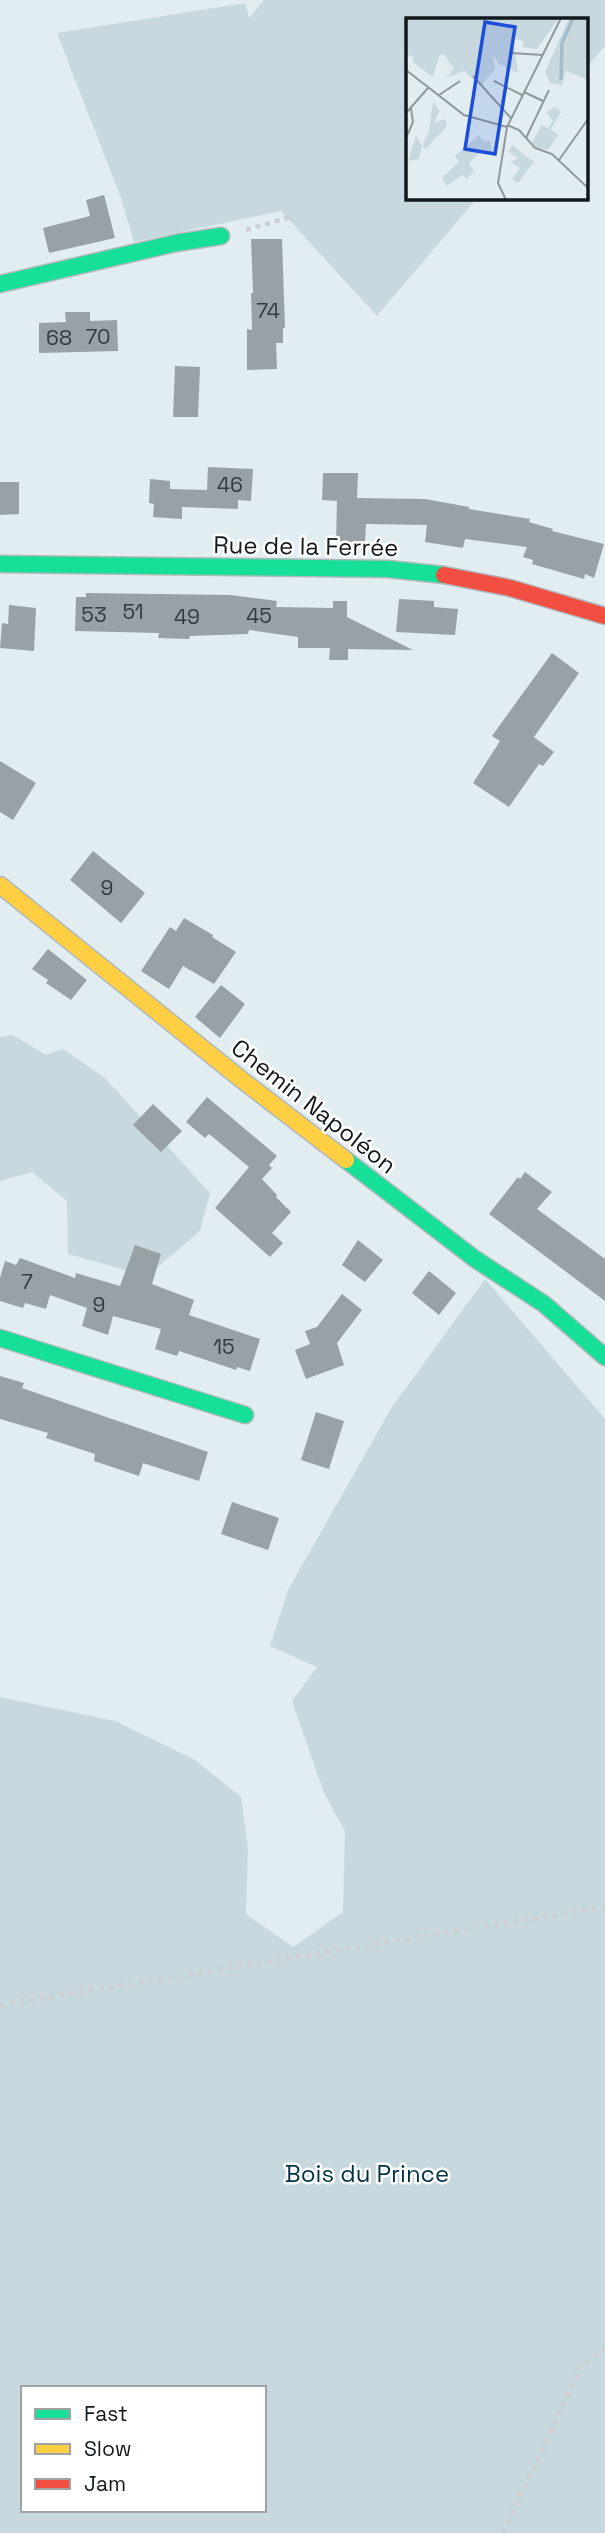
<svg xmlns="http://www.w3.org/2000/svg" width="605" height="2533" font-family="'Space Grotesk',sans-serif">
	<rect width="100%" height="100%" fill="#e2edf2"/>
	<g fill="#c7d8df" fill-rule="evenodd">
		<polygon points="264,0 605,0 605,46 586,68 586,19 407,19 407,198 477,198 377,316 281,211 134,242 121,198 57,33 245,3 249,18"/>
		<polygon points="13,1035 46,1055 63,1049 105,1078 210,1193 200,1231 147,1276 68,1254 67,1201 32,1172 0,1181 0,1037"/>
		<path d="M485 1279 605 1419V2533H0V1697L115 1721 195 1760 241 1797 248 1848 246 1914 293 1947 343 1912 345 1831 324 1793 292 1701 317 1667 270 1646 288 1590 392 1407ZM23 2388H264V2510H23Z"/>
	</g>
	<g fill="#97a1a6">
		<polygon points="104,195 115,238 49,253 43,228 90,216 86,200"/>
		<polygon points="251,239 282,239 285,328 283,328 283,343 276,343 277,369 247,370 247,329 252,330 251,293 253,293"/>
		<polygon points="65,312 90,312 90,321 117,320 118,351 39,353 39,323 66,322"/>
		<polygon points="175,366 200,367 198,417 173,417"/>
		<polygon points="208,467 253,469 251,501 238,500 238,509 182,507 182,519 153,517 154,504 149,503 150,479 170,481 170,489 207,490"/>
		<polygon points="323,473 358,473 357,498 425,499 469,507 469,509 530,519 529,522 553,529 552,531 604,544 594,578 585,574 584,579 532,564 533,560 523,557 527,547 465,539 463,548 425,542 427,525 366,524 365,543 336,541 337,501 322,500"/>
		<polygon points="0,482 19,482 19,514 0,515"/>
		<polygon points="86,593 230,595 277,601 276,607 333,608 333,601 347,601 347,617 413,650 348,649 348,660 329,660 330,648 298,648 298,637 249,630 248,634 190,636 189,639 158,638 159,633 75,631 76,597 86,597"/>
		<polygon points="399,599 434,601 434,607 458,609 455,635 396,632"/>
		<polygon points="9,605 36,608 34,651 0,648 2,623 8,624"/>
		<polygon points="552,653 579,673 534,737 554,752 543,766 539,764 509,807 473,783 500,741 492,736"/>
		<polygon points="0,761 36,783 13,820 0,812"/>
		<polygon points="93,851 145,893 121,923 70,880"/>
		<polygon points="184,918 213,935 212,937 236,952 214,984 183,966 169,989 141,971 170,927 176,931"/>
		<polygon points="48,949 87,980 71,1000 46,983 48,980 32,969"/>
		<polygon points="221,985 245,1004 220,1038 195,1017"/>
		<polygon points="207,1097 277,1156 269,1165 272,1168 262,1179 277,1195 276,1197 291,1212 272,1233 283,1243 270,1257 215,1208 249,1167 209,1134 205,1138 186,1122"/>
		<polygon points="153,1104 182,1131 161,1152 133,1125"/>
		<polygon points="525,1172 552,1192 537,1209 605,1259 605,1301 489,1214 518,1177 520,1179"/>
		<polygon points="358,1240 383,1260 365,1282 342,1265"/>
		<polygon points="135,1245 161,1254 152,1284 194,1300 189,1315 260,1339 250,1371 237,1367 236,1370 179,1351 177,1356 155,1349 161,1329 113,1316 108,1335 82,1326 87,1308 50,1295 46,1309 25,1303 23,1308 0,1301 0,1278 5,1261 16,1265 20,1258 75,1278 76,1273 120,1286"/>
		<polygon points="429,1271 456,1293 439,1315 412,1293"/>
		<polygon points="342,1294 362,1310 337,1343 344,1365 306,1379 295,1350 310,1344 305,1331 317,1327"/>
		<polygon points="0,1376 24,1383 22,1388 208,1452 199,1481 143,1463 139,1476 94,1461 95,1454 46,1438 48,1433 0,1419"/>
		<polygon points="316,1412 344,1421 329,1469 301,1460"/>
		<polygon points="232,1502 279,1518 268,1550 221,1534"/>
	</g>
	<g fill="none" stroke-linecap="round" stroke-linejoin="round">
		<defs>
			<g id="fast">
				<polyline points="0,284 176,243 221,236"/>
				<polyline points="0,564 388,569 444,575"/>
				<polyline points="346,1160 475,1259 544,1304 605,1357"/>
				<polyline points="0,1338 245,1415"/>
			</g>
			<polyline id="slow" points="0,885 242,1080 346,1160"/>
			<polyline id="jam" points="444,575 510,588 605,616"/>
		</defs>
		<use href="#fast" stroke="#b0b8bc" stroke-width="19"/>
		<use href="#slow" stroke="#b0b8bc" stroke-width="19"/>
		<use href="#jam" stroke="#b0b8bc" stroke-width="19"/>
		<g stroke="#cdd0d2" stroke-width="4.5" stroke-dasharray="5 5" stroke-linecap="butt">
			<polyline points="246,230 293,216"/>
			<polyline points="0,2005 605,1907"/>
			<polyline points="503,2533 582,2365 605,2348"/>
		</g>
		<use href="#fast" stroke="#16e098" stroke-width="16"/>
		<use href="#slow" stroke="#ffcf43" stroke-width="16"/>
		<use href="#jam" stroke="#f24e42" stroke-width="16"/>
	</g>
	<g text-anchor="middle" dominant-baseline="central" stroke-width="5" stroke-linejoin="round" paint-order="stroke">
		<g font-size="21" fill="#333b3e">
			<text x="268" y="310">74</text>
			<text x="98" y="336">70</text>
			<text x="59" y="337">68</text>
			<text x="230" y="484">46</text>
			<text x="133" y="611">51</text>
			<text x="94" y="614">53</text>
			<text x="259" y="615">45</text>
			<text x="187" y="616">49</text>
			<text x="107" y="887">9</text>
			<text x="27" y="1281">7</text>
			<text x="99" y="1304">9</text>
			<text x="224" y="1346">15</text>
		</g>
		<g font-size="24" fill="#12191c" stroke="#fff">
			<text transform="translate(306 546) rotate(1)">Rue de la Ferrée</text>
			<text transform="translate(314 1106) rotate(38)">Chemin Napoléon</text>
		</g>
		<g font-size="24" fill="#013345" stroke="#fff">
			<text x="367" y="2173">Bois du Prince</text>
		</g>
	</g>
	<g transform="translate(406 18)">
		<rect width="182" height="182" fill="#e2edf2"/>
		<path d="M0 0H153L131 31 117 29V23L107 20 112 55 93 46 87 37 89 51 75 68 58 53 40 60 45 55 41 49 45 54 48 51 38 36 33 38 27 59 7 44V39L0 36ZM163 0H182V62L160 53 156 67 144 65 139 54ZM27 84 34 92 28 105 39 101 41 108 20 131 16 128 13 141 2 143 10 118 16 128 23 113ZM149 89 155 94 145 111 152 117 142 132 131 130 126 125 135 107 142 110 147 103 140 94ZM73 117 77 123H84L86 134 76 133 63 145 68 153 61 161 56 157 41 168 36 160 53 144 49 138ZM106 127 128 144 112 165 106 161 114 150 105 144 112 140 103 134Z" fill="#c7d8df"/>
		<path fill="none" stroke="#a2bcc8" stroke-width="3.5" d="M155 62 156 25 167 0"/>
		<path fill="none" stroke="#8f989c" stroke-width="2" d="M105 35 137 37M0 52 58 97 101 109M67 58 105 100M88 63 116 77M118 74 137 83M33 77 54 63M0 95 22 70M101 107 113 112 129 130 146 136 182 170M0 120 7 104 5 90M120 120 143 72M153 142 182 101M100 182 92 165 101 109 155 0"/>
		<path fill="#1d4ed8" fill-opacity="0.15" stroke="#1d4ed8" stroke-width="3.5" d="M79 4 109 9 89 136 59 131Z"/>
		<rect width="182" height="182" fill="none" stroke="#12191c" stroke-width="3.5"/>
	</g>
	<rect x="21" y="2386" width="245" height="126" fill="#ffffff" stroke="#a0a3a4" stroke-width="2"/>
	<rect x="35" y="2409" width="35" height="10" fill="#16e098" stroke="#a0a3a4" stroke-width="2"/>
	<text x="84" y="2421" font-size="21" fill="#12191c">Fast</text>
	<rect x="35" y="2444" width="35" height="10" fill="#ffcf43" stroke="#a0a3a4" stroke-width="2"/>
	<text x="84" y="2456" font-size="21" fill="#12191c">Slow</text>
	<rect x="35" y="2479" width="35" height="10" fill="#f24e42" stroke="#a0a3a4" stroke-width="2"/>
	<text x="84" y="2491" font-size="21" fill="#12191c">Jam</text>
</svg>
